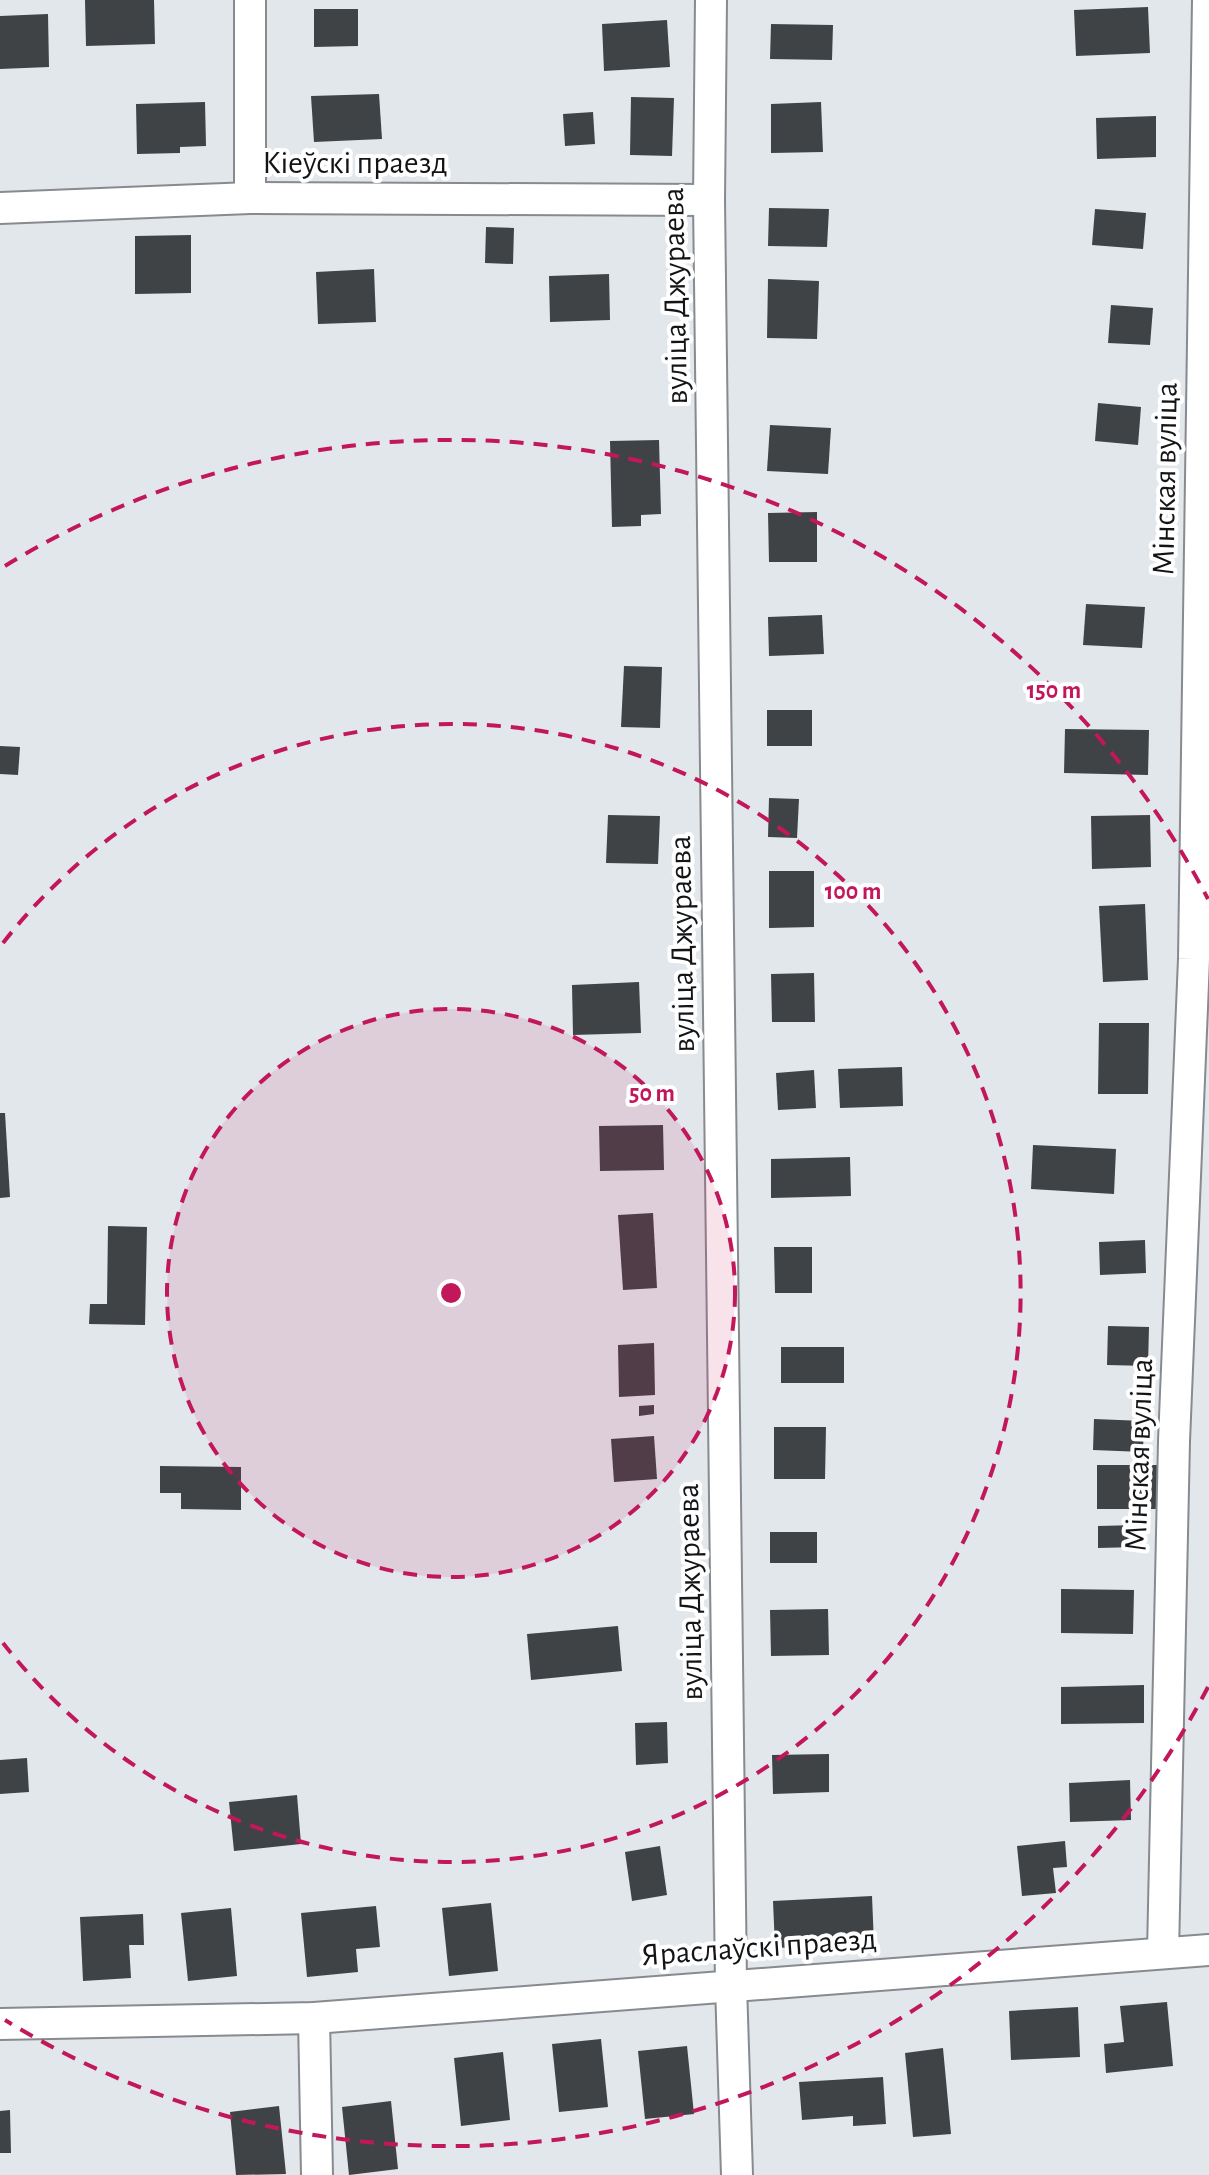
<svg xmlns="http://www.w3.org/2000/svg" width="1209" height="2175" font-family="'Alegreya Sans',sans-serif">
	<rect width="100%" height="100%" fill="#e2e7eb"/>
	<g fill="#404346">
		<polygon points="85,0 154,0 155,44 86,46"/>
		<polygon points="1148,7 1150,53 1076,56 1074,10"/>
		<polygon points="314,9 358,9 358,46 314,47"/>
		<polygon points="48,14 49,67 0,69 0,16"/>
		<polygon points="667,20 670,67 604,71 602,24"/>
		<polygon points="771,24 833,25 832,60 770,59"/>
		<polygon points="379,94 382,139 314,142 311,96"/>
		<polygon points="631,97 674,98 672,156 630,155"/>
		<polygon points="205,102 206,146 180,147 180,153 137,154 136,104"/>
		<polygon points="821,102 823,152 771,153 771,104"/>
		<polygon points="593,112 595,144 565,146 563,114"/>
		<polygon points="1156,116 1156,157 1097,159 1096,118"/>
		<polygon points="769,208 829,209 827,247 768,246"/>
		<polygon points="1095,209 1146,213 1143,249 1092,245"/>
		<polygon points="486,227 514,228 513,264 485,263"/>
		<polygon points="191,235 191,293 135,294 135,236"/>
		<polygon points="374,269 376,322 318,324 316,272"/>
		<polygon points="609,274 610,320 550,322 549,276"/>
		<polygon points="768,279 819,281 817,339 767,338"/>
		<polygon points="1111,305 1153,308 1150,345 1108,343"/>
		<polygon points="1098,403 1141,407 1138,445 1095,441"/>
		<polygon points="770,425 831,428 828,474 767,471"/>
		<polygon points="659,440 661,514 641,515 641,526 612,527 610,441"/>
		<polygon points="817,512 817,562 769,562 768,513"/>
		<polygon points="1086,604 1145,607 1142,648 1083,645"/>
		<polygon points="822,615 824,654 769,656 768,617"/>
		<polygon points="624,666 662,667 660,728 621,727"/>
		<rect x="767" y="710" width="45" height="36"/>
		<polygon points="1065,729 1149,730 1148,775 1064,773"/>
		<polygon points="0,746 20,747 18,775 0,774"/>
		<polygon points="769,798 799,799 797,838 768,837"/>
		<polygon points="608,815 660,816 658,864 606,863"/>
		<polygon points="1150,815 1151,867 1092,869 1091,816"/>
		<polygon points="769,871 814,871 814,927 769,928"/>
		<polygon points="1145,904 1148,980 1103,982 1099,906"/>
		<polygon points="814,973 815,1022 772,1022 771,974"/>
		<polygon points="639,982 641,1033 573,1035 572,985"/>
		<polygon points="1099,1023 1149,1023 1148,1094 1098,1094"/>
		<polygon points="902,1067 903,1106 840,1108 838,1069"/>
		<polygon points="814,1070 816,1108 778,1110 776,1073"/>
		<polygon points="0,1113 5,1113 10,1197 0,1198"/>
		<polygon points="663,1125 664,1170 600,1171 599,1126"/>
		<polygon points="1033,1145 1116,1149 1114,1194 1031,1189"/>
		<polygon points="850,1157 851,1196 771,1198 771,1159"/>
		<polygon points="653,1213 657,1288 623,1290 618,1215"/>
		<polygon points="108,1226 147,1227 145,1325 89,1324 90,1304 107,1304"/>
		<polygon points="1145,1240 1146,1273 1100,1275 1099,1242"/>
		<polygon points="774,1247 812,1247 812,1293 775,1293"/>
		<polygon points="1108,1326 1149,1327 1148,1366 1107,1365"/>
		<polygon points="654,1343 655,1395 619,1397 618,1345"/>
		<rect x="781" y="1347" width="63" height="36"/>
		<polygon points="654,1405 654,1414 639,1416 639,1406"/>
		<polygon points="1094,1419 1144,1421 1143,1452 1093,1450"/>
		<polygon points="774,1427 826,1427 825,1479 774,1479"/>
		<polygon points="654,1436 657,1479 614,1482 611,1439"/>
		<rect x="1097" y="1465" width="60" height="44"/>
		<polygon points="160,1466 241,1467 241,1510 181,1509 181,1493 160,1493"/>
		<polygon points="1137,1525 1138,1547 1098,1548 1098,1526"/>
		<rect x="770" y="1532" width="47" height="31"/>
		<polygon points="1061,1589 1134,1590 1133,1634 1061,1633"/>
		<polygon points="828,1609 829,1655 771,1656 770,1610"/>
		<polygon points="618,1626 622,1671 531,1680 527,1634"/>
		<polygon points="1144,1685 1144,1723 1061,1724 1061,1687"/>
		<polygon points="667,1722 668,1763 636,1765 635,1723"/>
		<polygon points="829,1754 829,1792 773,1794 772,1755"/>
		<polygon points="27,1758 29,1792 0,1794 0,1760"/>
		<polygon points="1130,1780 1131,1820 1070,1822 1069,1783"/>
		<polygon points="297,1795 301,1844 234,1851 229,1802"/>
		<polygon points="1065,1841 1067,1867 1053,1868 1056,1893 1022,1896 1017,1846"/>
		<polygon points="660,1846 667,1895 632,1901 625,1852"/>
		<polygon points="872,1896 874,1944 775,1948 773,1901"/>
		<polygon points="491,1903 498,1971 449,1976 442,1908"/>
		<polygon points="376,1906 380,1947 356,1949 358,1972 307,1977 301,1913"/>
		<polygon points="231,1908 237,1976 188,1981 181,1913"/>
		<polygon points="143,1914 144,1945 129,1945 131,1978 83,1981 80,1917"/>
		<polygon points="1167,2002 1173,2066 1106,2073 1104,2044 1124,2042 1120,2006"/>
		<polygon points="1078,2007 1080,2057 1011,2060 1009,2011"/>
		<polygon points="601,2039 608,2107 559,2112 552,2044"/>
		<polygon points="687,2046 694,2114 645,2119 638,2051"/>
		<polygon points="943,2048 951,2134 913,2137 905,2053"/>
		<polygon points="503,2052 510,2120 461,2126 454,2058"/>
		<polygon points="883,2077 886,2124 853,2126 853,2116 802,2120 799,2082"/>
		<polygon points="391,2101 398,2169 349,2175 342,2107"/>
		<polygon points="279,2106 286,2174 236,2175 230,2112"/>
		<polygon points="10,2110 11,2153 0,2153 0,2111"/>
	</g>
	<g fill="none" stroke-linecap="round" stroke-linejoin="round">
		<defs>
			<g id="street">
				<polyline points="250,0 250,198"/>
				<polyline points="711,0 709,200 731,1985 737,2175"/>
				<polyline points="0,208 250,198 709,200"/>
				<polyline points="1163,1953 1174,1441 1194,959 1208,0"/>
				<polyline points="314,2018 317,2175"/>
				<polyline points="0,2024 314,2018 1209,1950"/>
			</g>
		</defs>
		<use href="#street" stroke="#878a8e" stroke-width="34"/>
		<use href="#street" stroke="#fff" stroke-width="30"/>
	</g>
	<circle cx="451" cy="1293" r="284" fill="#c2185b" fill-opacity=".12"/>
	<g fill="none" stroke="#c2185b" stroke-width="4" stroke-dasharray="14 10">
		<circle cx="451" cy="1293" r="284"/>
		<path d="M3 943A569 569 0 1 1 3 1643"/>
		<path d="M1208 1687A853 853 0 0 1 5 2020M5 566A853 853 0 0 1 1208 899"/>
	</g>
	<g text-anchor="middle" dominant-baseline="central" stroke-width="8" stroke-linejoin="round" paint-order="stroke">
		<g font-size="32" fill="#131416" stroke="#fff">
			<text x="355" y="163">Кіеўскі праезд</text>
			<text transform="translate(675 296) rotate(-91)">вуліца Джураева</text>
			<text transform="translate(1165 479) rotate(-89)">Мінская вуліца</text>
			<text transform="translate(682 944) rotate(-91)">вуліца Джураева</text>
			<text transform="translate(1139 1455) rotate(-88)">Мінская вуліца</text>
			<text transform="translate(690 1592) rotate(-91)">вуліца Джураева</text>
			<text transform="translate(759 1947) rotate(-4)">Яраслаўскі праезд</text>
		</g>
	</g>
	<circle cx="451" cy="1293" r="12" fill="#c2185b" stroke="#fff" stroke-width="4"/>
	<g font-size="24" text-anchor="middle" font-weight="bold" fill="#c2185b" stroke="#fff" stroke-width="8" stroke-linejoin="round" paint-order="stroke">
		<text x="1054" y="698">150 m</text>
		<text x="853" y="899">100 m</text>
		<text x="652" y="1101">50 m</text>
	</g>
</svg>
